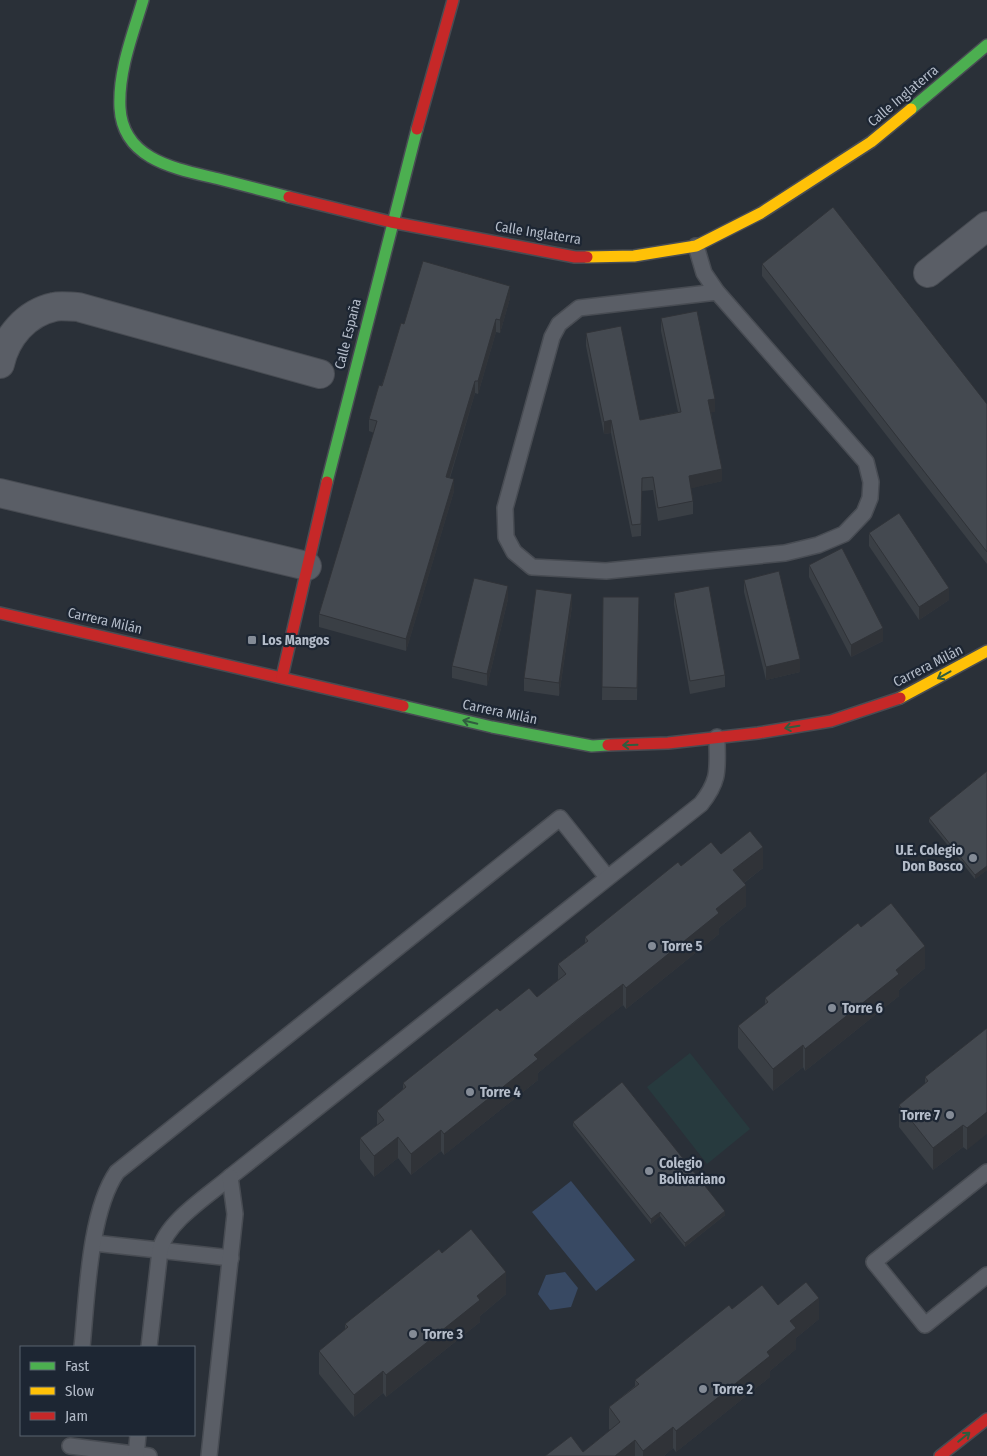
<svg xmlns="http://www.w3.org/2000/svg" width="987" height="1456" font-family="'Fira Sans Condensed',sans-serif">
	<rect width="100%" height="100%" fill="#2a3038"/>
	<polygon fill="#273a3e" points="690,1053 750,1129 707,1164 647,1087"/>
	<g fill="#384963">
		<polygon points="571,1181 635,1260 596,1291 532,1212"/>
		<polygon points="565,1272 578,1288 571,1307 550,1310 538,1294 546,1275"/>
	</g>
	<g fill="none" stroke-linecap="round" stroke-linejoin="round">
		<defs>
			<g id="lane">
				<polyline points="696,246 704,273 717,292 866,462 871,482 870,498 864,513 844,534 818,545 785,553 606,571 532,567 514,552 506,537 505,508 552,337 559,324 579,308 717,292"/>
				<polyline points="987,1172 874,1262 925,1325 987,1275"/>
				<polyline points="94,1243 231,1258"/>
				<path d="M82 1347C87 1298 89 1212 117 1172L560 818 607 877"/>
				<path d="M149 1347 160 1250C166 1222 208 1196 230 1177L701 804C721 779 717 768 717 737"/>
				<polyline points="70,1446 149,1456"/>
				<polyline points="136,1456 138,1435"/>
				<polyline points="209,1456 235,1214 230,1177"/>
			</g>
			<g id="street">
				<polyline points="928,273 987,226"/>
				<path d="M0 364C6 337 26 313 54 307 61 305 70 307 78 307L320 374"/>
				<polyline points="0,493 307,566"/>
			</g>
			<g id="fast">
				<path d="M143 0C133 34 118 71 120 108 123 161 178 169 219 179 242 185 266 191 289 197"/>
				<polyline points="911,109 987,45"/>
				<polyline points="327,482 417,129"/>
				<polyline points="403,706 492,727 592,746 608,745"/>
			</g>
			<g id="slow">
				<polyline points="587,257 634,256 696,246 761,213 871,142 911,109"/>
				<polyline points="900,698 987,651"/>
			</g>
			<g id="jam">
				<polyline points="417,129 453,0"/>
				<polyline points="289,197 391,222 575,257 587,257"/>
				<polyline points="0,613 403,706"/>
				<polyline points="282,677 327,482"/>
				<polyline points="608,745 668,743 758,733 831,721 900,698"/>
				<polyline points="940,1456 987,1419"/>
			</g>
		</defs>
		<use href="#lane" stroke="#484c53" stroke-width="18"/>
		<use href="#street" stroke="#484c53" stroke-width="30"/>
		<use href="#fast" stroke="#484c53" stroke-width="14"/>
		<use href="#slow" stroke="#484c53" stroke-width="14"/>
		<use href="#jam" stroke="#484c53" stroke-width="14"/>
		<use href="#lane" stroke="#5a5e66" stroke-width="15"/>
		<use href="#street" stroke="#5a5e66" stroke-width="28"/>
		<use href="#fast" stroke="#4caf50" stroke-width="11"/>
		<use href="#slow" stroke="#ffc107" stroke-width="11"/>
		<use href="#jam" stroke="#c62828" stroke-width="11"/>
	</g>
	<g fill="#3a3f45">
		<polygon points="762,264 987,404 987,564 762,276"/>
		<polygon points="510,298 500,333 496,332 478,394 475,393 450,478 454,491 406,651 319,627 319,614 374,433 369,431 369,419 404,324"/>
		<polygon points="661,318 715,412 711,412 722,481 691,488 693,501 693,514 658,521 653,490 642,491 641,536 632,537 611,433 604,434 586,346 586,333 640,420 678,412 661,331"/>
		<polygon points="869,533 949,600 919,620 869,546"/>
		<polygon points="809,565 883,641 851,657 809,577"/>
		<polygon points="744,580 800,672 766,680 744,592"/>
		<polygon points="674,593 725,675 725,687 690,694 674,605"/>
		<polygon points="603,597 639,597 637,700 602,700"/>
		<polygon points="508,599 487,686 452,678 452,666"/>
		<polygon points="572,606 559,696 524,691 524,678"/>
		<polygon points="987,771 987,870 975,879 929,822 929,818"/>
		<polygon points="721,854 763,868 744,883 746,906 719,928 719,934 626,1009 623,1005 578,1040 538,1073 538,1080 444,1155 441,1151 411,1175 398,1158 374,1177 360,1159 360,1138 377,1125 377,1111 403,1089 403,1083 500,1011 537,997 558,980 558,964 585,943 585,937 681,866"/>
		<polygon points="861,927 925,968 899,990 899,996 805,1071 803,1067 773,1091 738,1048 738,1026 765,1005 765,998"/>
		<polygon points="987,1028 967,1150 963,1147 933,1170 899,1127 899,1105 925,1084 925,1077"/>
		<polygon points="573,1122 725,1215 685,1247 660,1216 651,1224 573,1126"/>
		<polygon points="442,1253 506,1294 480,1316 480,1322 386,1397 383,1393 354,1417 319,1374 319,1351 345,1330 345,1324"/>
		<polygon points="778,1305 819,1319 796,1338 796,1349 770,1371 770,1377 676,1452 673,1448 664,1456 545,1456 583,1452 610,1430 609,1429 609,1407 635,1386 635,1380 732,1309"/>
	</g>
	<g fill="#303338">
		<polygon points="510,286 510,298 500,333 500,320"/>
		<polygon points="496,319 496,332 478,394 478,381"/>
		<polygon points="475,381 475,393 446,489 446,477"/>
		<polygon points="715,399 715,412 708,413 708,400"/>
		<polygon points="611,420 611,433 604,434 604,422"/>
		<polygon points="722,469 722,481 689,489 689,476"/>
		<polygon points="454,479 454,491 406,651 406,639"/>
		<polygon points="508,586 508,599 487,686 487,674"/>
		<polygon points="949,588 949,600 919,620 919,607"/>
		<polygon points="572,594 572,606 559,696 559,683"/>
		<polygon points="883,628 883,641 851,657 851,645"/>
		<polygon points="800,659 800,672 766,680 766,667"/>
		<polygon points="763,847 763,868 733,891 733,870"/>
		<polygon points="987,866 987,870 975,879 975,875"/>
		<polygon points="746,885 746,906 719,928 719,934 626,1009 626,988 716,909"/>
		<polygon points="925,946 925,968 899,990 899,996 805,1071 805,1049 896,970"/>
		<polygon points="623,984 623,1005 538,1073 538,1080 444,1155 444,1134 534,1055"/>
		<polygon points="803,1045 803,1067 773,1091 773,1069"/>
		<polygon points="987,1112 987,1134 967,1150 967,1128"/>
		<polygon points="963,1125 963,1147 933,1170 933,1148"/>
		<polygon points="441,1130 441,1151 411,1175 411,1154"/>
		<polygon points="398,1137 398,1158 374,1177 374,1156"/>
		<polygon points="725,1211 725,1215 685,1247 685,1243"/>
		<polygon points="660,1212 660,1216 651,1224 651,1219"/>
		<polygon points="506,1272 506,1294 480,1316 480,1322 386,1397 386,1375 477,1296"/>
		<polygon points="819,1298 819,1319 796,1338 796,1349 770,1371 770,1377 676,1452 676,1431 767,1352 790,1321"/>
		<polygon points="383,1371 383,1393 354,1417 354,1395"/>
		<polygon points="673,1427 673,1448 664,1456 643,1456 643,1451"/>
		<polygon points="635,1440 635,1456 615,1456"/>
	</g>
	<g fill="#444950" stroke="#303338">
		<polygon points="833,207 987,404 987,552 762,264"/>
		<polygon points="423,261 510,286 500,320 496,319 478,381 475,381 446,477 454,479 406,639 319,614 377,421 369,419 379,385 382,386 401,323 404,324"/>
		<polygon points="697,311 715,399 708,400 722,469 689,476 693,501 658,508 653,477 642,478 641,524 632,525 611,420 604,422 586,333 621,326 640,420 681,412 661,318"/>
		<polygon points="899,513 949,588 919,607 869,533"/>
		<polygon points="842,548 883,628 851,645 809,565"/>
		<polygon points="779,571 800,659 766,667 744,580"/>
		<polygon points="474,578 508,586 487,674 452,666"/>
		<polygon points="709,586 725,675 690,681 674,593"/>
		<polygon points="536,589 572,594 559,683 524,678"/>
		<polygon points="603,597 639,597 637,688 602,687"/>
		<polygon points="987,771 987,866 975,875 929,818"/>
		<polygon points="750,831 763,847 733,870 746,885 716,909 719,913 626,988 623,984 578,1019 534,1055 538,1059 444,1134 441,1130 411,1154 398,1137 374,1156 360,1138 384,1120 377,1111 406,1087 403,1083 497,1008 500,1011 529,988 537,997 566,974 558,964 588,941 585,937 678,862 681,866 711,842 721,854"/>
		<polygon points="891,903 925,946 896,970 899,974 805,1049 803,1045 773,1069 738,1026 768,1002 765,998 858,923 861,927"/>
		<polygon points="987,1028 987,1112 967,1128 963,1125 933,1148 899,1105 928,1081 925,1077"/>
		<polygon points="622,1082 725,1211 685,1243 660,1212 651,1219 573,1122"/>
		<polygon points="471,1229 506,1272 477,1296 480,1300 386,1375 383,1371 354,1395 319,1351 348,1327 345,1324 439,1249 442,1253"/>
		<polygon points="806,1282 819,1298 790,1321 796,1328 767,1352 770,1356 676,1431 673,1427 643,1451 635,1440 615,1456 545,1456 571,1436 583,1452 620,1422 609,1407 639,1384 635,1380 729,1305 732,1309 762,1285 778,1305"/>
	</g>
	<defs><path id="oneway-shaft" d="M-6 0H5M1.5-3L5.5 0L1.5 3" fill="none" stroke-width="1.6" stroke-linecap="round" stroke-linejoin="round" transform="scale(1.25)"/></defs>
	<g stroke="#305d3f">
		<use href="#oneway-shaft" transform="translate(944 675) rotate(151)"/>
		<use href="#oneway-shaft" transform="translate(470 722) rotate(-167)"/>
		<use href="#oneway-shaft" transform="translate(792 727) rotate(170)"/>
		<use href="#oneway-shaft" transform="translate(630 745) rotate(178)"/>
		<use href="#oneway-shaft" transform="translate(964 1437) rotate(-39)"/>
	</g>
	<g fill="#848b96" stroke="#1d2633" stroke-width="2">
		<rect x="247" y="635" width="10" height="10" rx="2.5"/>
		<circle cx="973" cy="858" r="5"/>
		<circle cx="652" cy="946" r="5"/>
		<circle cx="832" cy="1008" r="5"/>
		<circle cx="470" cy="1092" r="5"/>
		<circle cx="950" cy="1115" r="5"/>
		<circle cx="649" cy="1171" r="5"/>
		<circle cx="413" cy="1334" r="5"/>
		<circle cx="703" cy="1389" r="5"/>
	</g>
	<g text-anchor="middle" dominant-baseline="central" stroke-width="4.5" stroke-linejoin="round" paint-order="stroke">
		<g font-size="14" fill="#b4bcc9" stroke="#1d2633">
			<text transform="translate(903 96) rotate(-40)">Calle Inglaterra</text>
			<text transform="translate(538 233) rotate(9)">Calle Inglaterra</text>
			<text transform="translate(348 334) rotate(-76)">Calle España</text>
			<text transform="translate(105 621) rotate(13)">Carrera Milán</text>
			<text transform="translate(928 666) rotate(-27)">Carrera Milán</text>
			<text transform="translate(500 712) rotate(12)">Carrera Milán</text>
		</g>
		<g font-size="14" font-weight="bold" fill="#b4bcc9" stroke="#1d2633" text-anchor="start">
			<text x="262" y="640">Los Mangos</text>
			<text x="963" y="850" text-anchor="end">U.E. Colegio<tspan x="963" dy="16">Don Bosco</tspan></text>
			<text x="662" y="946">Torre 5</text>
			<text x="842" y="1008">Torre 6</text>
			<text x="480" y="1092">Torre 4</text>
			<text x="940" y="1115" text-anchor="end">Torre 7</text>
			<text x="659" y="1163">Colegio<tspan x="659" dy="16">Bolivariano</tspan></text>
			<text x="423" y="1334">Torre 3</text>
			<text x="713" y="1389">Torre 2</text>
		</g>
	</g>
	<rect x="20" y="1346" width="175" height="90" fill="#1d2633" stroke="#59626f"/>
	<rect x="30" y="1362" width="25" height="8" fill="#4caf50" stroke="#59626f"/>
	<text x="65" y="1371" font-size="15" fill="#b4bcc9">Fast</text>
	<rect x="30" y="1387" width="25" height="8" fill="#ffc107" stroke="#59626f"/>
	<text x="65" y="1396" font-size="15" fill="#b4bcc9">Slow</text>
	<rect x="30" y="1412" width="25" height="8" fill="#c62828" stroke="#59626f"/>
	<text x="65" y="1421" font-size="15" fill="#b4bcc9">Jam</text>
</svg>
